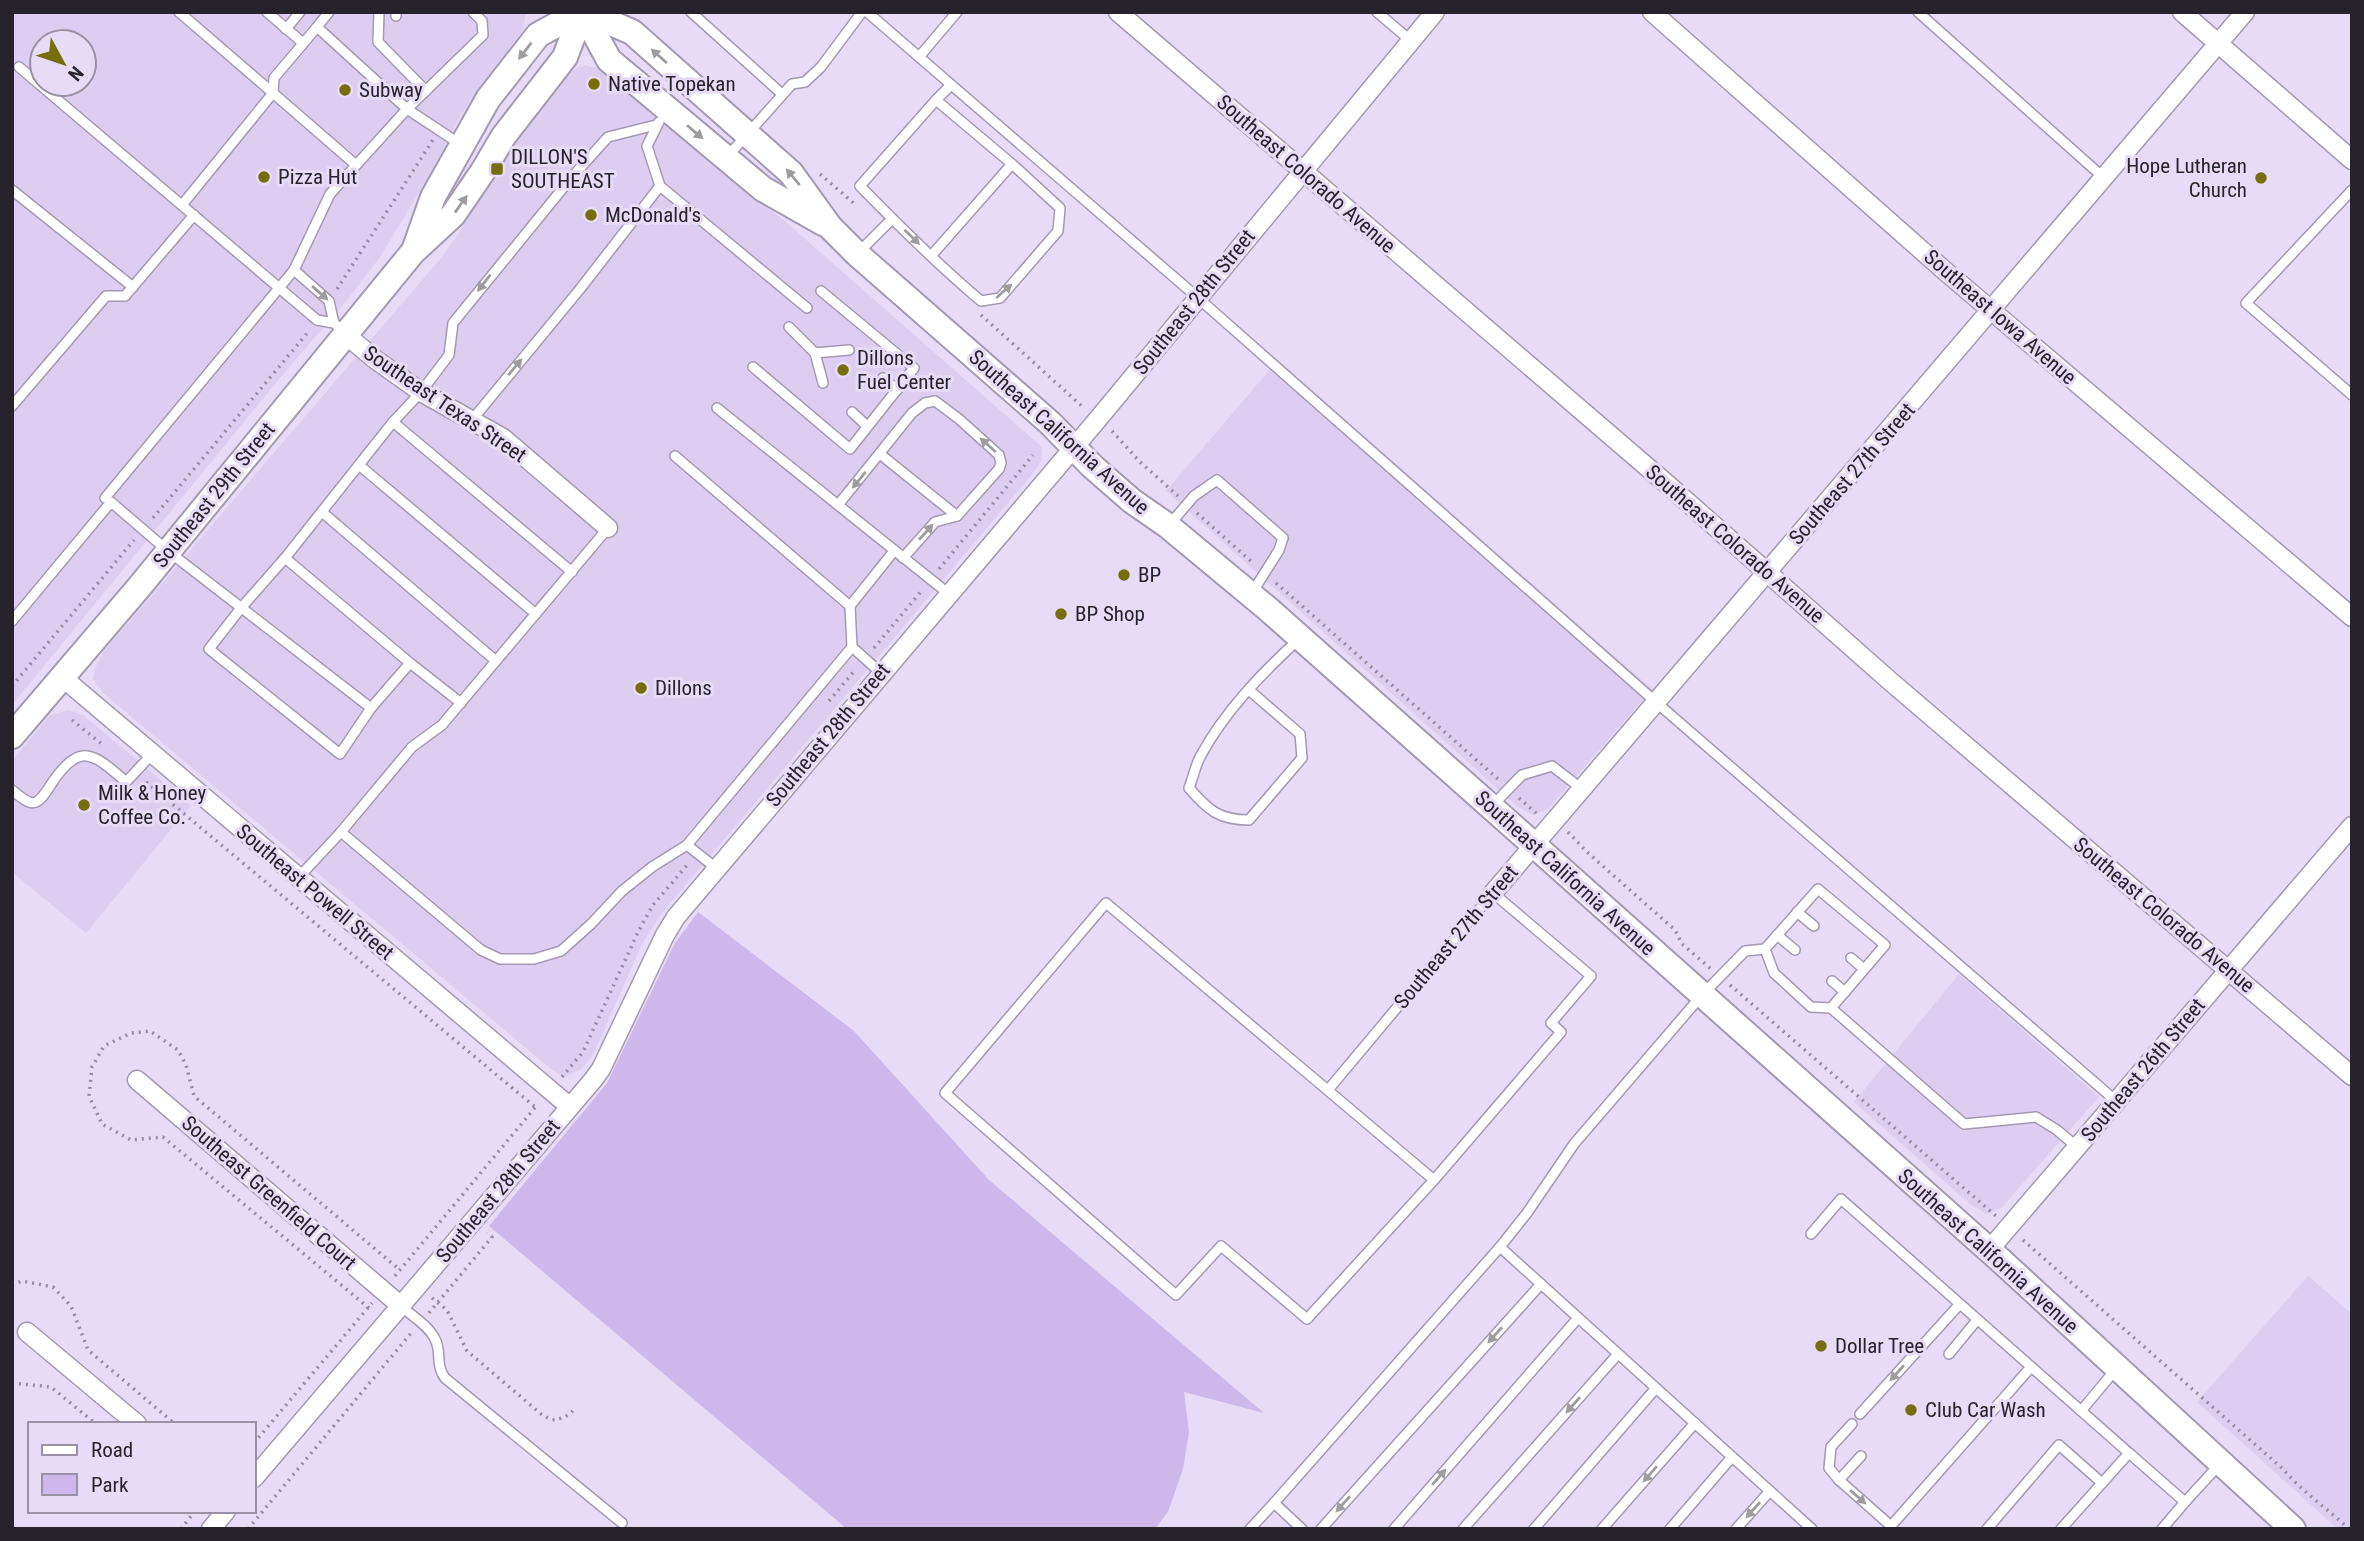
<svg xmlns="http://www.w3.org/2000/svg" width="2364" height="1541" font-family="'Roboto Condensed',sans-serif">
	<rect width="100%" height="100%" fill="#e7dbf7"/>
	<g fill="#ddcef1" fill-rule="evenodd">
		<path d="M12 12H526L523 30 462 113 430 174 380 257 348 299 285 372 12 705ZM42 42H84V84H42Z"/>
		<polygon points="585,65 597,68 614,78 795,230 1042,447 1041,461 1030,477 662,913 642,944 593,1055 580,1070 565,1077 551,1069 103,693 93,679 95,668 104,651 441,258 459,233 523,123 554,87 572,71"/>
		<polygon points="1278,360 1652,689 1548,809 1533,815 1518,807 1166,491"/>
		<polygon points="68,710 83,715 191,805 86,933 12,872 12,761 50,715"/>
		<polygon points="1959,974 2099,1097 2002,1207 1987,1214 1970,1204 1854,1102"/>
		<polygon points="2308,1276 2352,1314 2352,1529 2338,1529 2197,1402"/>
	</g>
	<polygon fill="#ceb8eb" points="698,912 854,1031 989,1180 1264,1413 1184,1392 1189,1432 1183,1469 1168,1512 1155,1529 847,1529 489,1226 607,1083 675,943"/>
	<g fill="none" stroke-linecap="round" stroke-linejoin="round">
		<defs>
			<g id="service">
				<polyline points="179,12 273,93"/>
				<polyline points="267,12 303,43"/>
				<polyline points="329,12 317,27 407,109 483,35 482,21 473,12"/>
				<polyline points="379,12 378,42 426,91"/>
				<polyline points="691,12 782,94"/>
				<polyline points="867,12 1197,297 1657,703 2116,1101"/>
				<polyline points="1377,12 1411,41"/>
				<polyline points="1918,12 2104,178"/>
				<polyline points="396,16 396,12"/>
				<polyline points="286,29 300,12"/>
				<polyline points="919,57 957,12"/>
				<polyline points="19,67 317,320 334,323 345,333"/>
				<polyline points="273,93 274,78 317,27"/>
				<polyline points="936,100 951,85"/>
				<polyline points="659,122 647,146 660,186 807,308"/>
				<polyline points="727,157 792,84 805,82 821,67 862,12"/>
				<polyline points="12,190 133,287"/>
				<polyline points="2352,190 2246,303 2352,395"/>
				<polyline points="182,205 273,93 356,165"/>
				<polyline points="859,252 892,219"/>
				<path d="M931 256 1012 164 936 100 860 186C899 226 938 265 981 301L1000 298 1058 231 1060 208 1012 164"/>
				<polyline points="294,270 329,301 334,323"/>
				<polyline points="789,327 815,353"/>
				<polyline points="753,367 850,449 914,368 821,291"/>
				<polyline points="883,378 897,390"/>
				<polyline points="823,383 815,353 849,350"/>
				<polyline points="12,406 106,296 125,296 194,215"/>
				<polyline points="717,408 949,594"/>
				<polyline points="852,412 867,426"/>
				<polyline points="472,420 580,289 660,186"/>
				<polyline points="393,422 572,572"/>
				<polyline points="880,454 957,516"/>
				<polyline points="675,456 850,606 894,551"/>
				<polyline points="359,465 536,614"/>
				<polyline points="105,498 294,270 330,194 407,109 460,144"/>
				<polyline points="838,505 912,413 925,403 935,401 959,419 999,455 1001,463 999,469 957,516 935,522 903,558"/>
				<polyline points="322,512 496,661"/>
				<polyline points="1170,524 1194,496 1217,480 1283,538 1279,550 1252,593"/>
				<polyline points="285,558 393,422 421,392 449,355 453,323 572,177 608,137 656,125"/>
				<polyline points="850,606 852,647"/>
				<polyline points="12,621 111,502 168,551 371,708 410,663 461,703"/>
				<path d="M1249 690 1300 734 1302 758 1249 820C1219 820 1208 810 1189 788 1193 778 1195 767 1200 757 1224 712 1262 673 1299 639"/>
				<polyline points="371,708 340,754 209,649 241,608 285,558 410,663"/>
				<path d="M12 790C32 807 36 808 50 786 57 775 72 754 87 756 101 758 114 772 124 780H128L152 754"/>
				<polyline points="1493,805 1522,775 1552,766 1582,789"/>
				<polyline points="341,832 481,950 500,959 534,959 561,951 591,924 622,891 652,867 687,845"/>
				<polyline points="716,868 687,845 852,647 881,673"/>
				<polyline points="298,878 341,832 412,747 442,725 608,528"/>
				<polyline points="1797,912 1814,926"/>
				<polyline points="1777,935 1795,950"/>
				<polyline points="1765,949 1774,973 1811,1007 1831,1008"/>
				<polyline points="1851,958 1864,969"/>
				<polyline points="1832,981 1845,992"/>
				<polyline points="1328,1090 1493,893 1591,976 1551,1023 1561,1032 1434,1180 1307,1319 1221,1246 1176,1295 945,1093 1106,903 1434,1180"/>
				<polyline points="1811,1234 1841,1199 2129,1453 2061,1529"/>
				<polyline points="1500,1247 1812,1529"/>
				<path d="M401 1306C412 1316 429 1326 435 1339 442 1352 435 1365 445 1378L622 1523"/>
				<polyline points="1949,1354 1977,1320"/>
				<polyline points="2081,1411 2116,1369"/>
				<polyline points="1860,1414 1959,1305"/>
				<polyline points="1852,1424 1831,1447 1829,1468 1839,1480 1891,1526 2031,1367"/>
				<polyline points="2129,1453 2185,1502 2219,1465"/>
				<polyline points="1839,1480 1861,1456"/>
				<polyline points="1250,1529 1274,1503"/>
				<polyline points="1302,1529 1274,1503 1500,1247 1527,1213 1574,1144 1702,995 1745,951 1765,949 1818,889 1885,945 1831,1008 1964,1124 2036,1117 2057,1130 2077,1147"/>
				<polyline points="1321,1529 1541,1284"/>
				<polyline points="1394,1529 1578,1318"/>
				<polyline points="1463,1529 1618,1354"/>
				<polyline points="1534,1529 1656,1388"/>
				<polyline points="1602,1529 1695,1423"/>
				<polyline points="1670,1529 1732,1457"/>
				<polyline points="1736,1529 1770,1491"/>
				<polyline points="1987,1529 2059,1445 2102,1483"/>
				<polyline points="2162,1529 2185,1502"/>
			</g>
			<g id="minor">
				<polyline points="1118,12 1667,484 1890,681 2352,1076"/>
				<polyline points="1652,12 1945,271 2352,617"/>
				<polyline points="2182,12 2352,160"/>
				<polyline points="346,335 376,360 421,392 503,438 608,528"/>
				<polyline points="62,677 569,1106"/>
				<polyline points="1493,893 2245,12"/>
				<polyline points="137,1080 401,1306"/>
				<polyline points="1989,1250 2352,826"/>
				<polyline points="27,1332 137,1424"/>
				<polyline points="254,1478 593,1080 601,1069 665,935 676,917 1098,419 1435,12"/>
				<polyline points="211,1529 226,1511"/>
			</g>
			<g id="secondary">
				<polyline points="583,12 609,60 763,189 823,223"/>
				<polyline points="585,12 632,32 791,173 830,227 857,254 1050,423 1093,467 1132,501 1168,526 1268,609 1534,845 1998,1258 2293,1529"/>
				<polyline points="415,248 433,197 488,99 538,35 580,12"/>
				<polyline points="12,736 140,586 413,252 453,215 483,171 503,137 565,57 582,12"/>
			</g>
		</defs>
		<use href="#service" stroke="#a499b3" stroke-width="12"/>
		<use href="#minor" stroke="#a499b3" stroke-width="21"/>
		<use href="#secondary" stroke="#a499b3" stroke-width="28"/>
		<g stroke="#958da1" stroke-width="3.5" stroke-dasharray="2 5" stroke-linecap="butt">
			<polyline points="820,174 857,206"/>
			<polyline points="337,289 433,140"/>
			<polyline points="981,315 1084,408"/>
			<polyline points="1112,431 1140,462 1178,496"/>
			<polyline points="1197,513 1254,564"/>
			<polyline points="153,518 309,331"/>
			<polyline points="939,569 1033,455"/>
			<polyline points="1276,583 1498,779"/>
			<polyline points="874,648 923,589"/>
			<polyline points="12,686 134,540"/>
			<polyline points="829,701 856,669"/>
			<polyline points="72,720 103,745"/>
			<polyline points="146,782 535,1107"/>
			<polyline points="1519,798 1537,814"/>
			<polyline points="1568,832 1587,852 1675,930 1682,944 1711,969"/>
			<polyline points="1730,985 1996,1216"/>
			<polyline points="562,1077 583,1052 639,930 653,905 689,863"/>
			<path d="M2023 1240 2283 1469C2301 1491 2328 1509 2349 1529"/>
			<polyline points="395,1276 538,1104"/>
			<polyline points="12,1285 22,1281 53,1287 71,1306 88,1350 175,1424"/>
			<path d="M432 1298 447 1310 467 1351 541 1414 551 1420C563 1419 569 1416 576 1407"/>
			<polyline points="369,1308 163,1137 131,1140 102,1124 89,1096 92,1067 104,1046 131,1033 150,1031 178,1050 186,1065 194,1096 400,1270"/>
			<polyline points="429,1313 492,1237 487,1233"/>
			<polyline points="12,1383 51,1387 96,1424"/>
			<polyline points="254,1443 372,1303"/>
			<polyline points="181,1529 195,1511"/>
			<polyline points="248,1529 412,1332"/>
		</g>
		<use href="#service" stroke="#fff" stroke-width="9"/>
		<use href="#minor" stroke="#fff" stroke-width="18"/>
		<use href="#secondary" stroke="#fff" stroke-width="24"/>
	</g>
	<defs><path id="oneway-solid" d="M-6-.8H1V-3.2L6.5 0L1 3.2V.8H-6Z" transform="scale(1.75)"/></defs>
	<g fill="#9e9ca0">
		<use href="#oneway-solid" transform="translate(525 51) rotate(128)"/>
		<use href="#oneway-solid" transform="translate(659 56) rotate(-138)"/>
		<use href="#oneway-solid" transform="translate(695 132) rotate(40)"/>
		<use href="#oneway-solid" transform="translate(793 177) rotate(-130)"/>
		<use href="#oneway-solid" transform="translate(461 204) rotate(-55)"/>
		<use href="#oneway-solid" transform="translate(912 237) rotate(44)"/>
		<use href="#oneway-solid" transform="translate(484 283) rotate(128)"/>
		<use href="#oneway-solid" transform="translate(1004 291) rotate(-42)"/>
		<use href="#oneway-solid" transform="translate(320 293) rotate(41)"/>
		<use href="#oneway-solid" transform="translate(515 367) rotate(-50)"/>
		<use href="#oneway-solid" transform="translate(988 445) rotate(-138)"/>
		<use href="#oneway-solid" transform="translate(859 480) rotate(129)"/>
		<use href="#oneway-solid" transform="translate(926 532) rotate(-48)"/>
		<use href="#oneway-solid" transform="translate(1495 1335) rotate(132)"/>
		<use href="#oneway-solid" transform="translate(1897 1373) rotate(132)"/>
		<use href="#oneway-solid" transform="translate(1573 1405) rotate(132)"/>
		<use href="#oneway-solid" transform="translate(1650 1474) rotate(131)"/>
		<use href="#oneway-solid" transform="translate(1439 1477) rotate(-49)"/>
		<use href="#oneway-solid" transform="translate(1858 1497) rotate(41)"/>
		<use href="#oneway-solid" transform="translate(1343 1504) rotate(132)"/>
		<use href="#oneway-solid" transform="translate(1753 1510) rotate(132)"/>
	</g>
	<g fill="#746e0d" stroke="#e7dbf7" stroke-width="2.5">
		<circle cx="594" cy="84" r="7"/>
		<circle cx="345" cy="90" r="7"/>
		<rect x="490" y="162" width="14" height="14" rx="3.5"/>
		<circle cx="264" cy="177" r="7"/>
		<circle cx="2261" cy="178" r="7"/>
		<circle cx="591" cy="215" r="7"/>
		<circle cx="843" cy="370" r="7"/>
		<circle cx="1124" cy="575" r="7"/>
		<circle cx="1061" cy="614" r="7"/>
		<circle cx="641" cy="688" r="7"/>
		<circle cx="84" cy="805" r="7"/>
		<circle cx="1821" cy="1346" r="7"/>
		<circle cx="1911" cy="1410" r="7"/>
	</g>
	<g text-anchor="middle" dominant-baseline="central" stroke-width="6" stroke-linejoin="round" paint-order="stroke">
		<g font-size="21" fill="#27232d" stroke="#e7dbf7" text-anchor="start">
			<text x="608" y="84">Native Topekan</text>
			<text x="359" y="90">Subway</text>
			<text x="511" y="157">DILLON'S<tspan x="511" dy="24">SOUTHEAST</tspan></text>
			<text x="2247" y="166" text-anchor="end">Hope Lutheran<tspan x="2247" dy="24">Church</tspan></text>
			<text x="278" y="177">Pizza Hut</text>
			<text x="605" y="215">McDonald's</text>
			<text x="857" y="358">Dillons<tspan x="857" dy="24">Fuel Center</tspan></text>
			<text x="1138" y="575">BP</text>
			<text x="1075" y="614">BP Shop</text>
			<text x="655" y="688">Dillons</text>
			<text x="98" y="793">Milk &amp; Honey<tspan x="98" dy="24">Coffee Co.</tspan></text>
			<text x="1835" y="1346">Dollar Tree</text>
			<text x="1925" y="1410">Club Car Wash</text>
		</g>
		<g font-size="21" fill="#27232d" stroke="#e7dbf7">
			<text transform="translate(1306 174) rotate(41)">Southeast Colorado Avenue</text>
			<text transform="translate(1194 302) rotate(-51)">Southeast 28th Street</text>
			<text transform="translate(2000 317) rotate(41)">Southeast Iowa Avenue</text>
			<text transform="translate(445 404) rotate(34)">Southeast Texas Street</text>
			<text transform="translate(1059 432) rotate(42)">Southeast California Avenue</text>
			<text transform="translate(1852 474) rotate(-49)">Southeast 27th Street</text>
			<text transform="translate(214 495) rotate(-51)">Southeast 29th Street</text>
			<text transform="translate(1735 544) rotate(41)">Southeast Colorado Avenue</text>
			<text transform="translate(828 735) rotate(-50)">Southeast 28th Street</text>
			<text transform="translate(1565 873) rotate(42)">Southeast California Avenue</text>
			<text transform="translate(315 892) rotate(40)">Southeast Powell Street</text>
			<text transform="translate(2164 915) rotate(40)">Southeast Colorado Avenue</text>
			<text transform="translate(1456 937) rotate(-50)">Southeast 27th Street</text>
			<text transform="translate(2143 1070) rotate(-50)">Southeast 26th Street</text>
			<text transform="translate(498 1191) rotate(-50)">Southeast 28th Street</text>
			<text transform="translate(269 1193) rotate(41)">Southeast Greenfield Court</text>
			<text transform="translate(1988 1251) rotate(42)">Southeast California Avenue</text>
		</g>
	</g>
	<rect width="2364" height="1541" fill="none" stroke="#27232d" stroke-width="28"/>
	<rect x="28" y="1422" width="228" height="91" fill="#e7dbf7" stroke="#9a91a6" stroke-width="2"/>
	<rect x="42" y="1445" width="35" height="10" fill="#ffffff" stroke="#9a91a6" stroke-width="2"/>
	<text x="91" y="1457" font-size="21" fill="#27232d">Road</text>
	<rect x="42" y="1474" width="35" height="21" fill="#ceb8eb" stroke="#9a91a6" stroke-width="2"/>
	<text x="91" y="1492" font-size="21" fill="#27232d">Park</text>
	<g transform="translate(63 63) rotate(130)"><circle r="33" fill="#e7dbf7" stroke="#9a91a6" stroke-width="2"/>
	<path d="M0-5L12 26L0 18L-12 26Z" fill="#746e0d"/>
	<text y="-10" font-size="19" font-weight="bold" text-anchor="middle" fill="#27232d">N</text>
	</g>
</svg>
